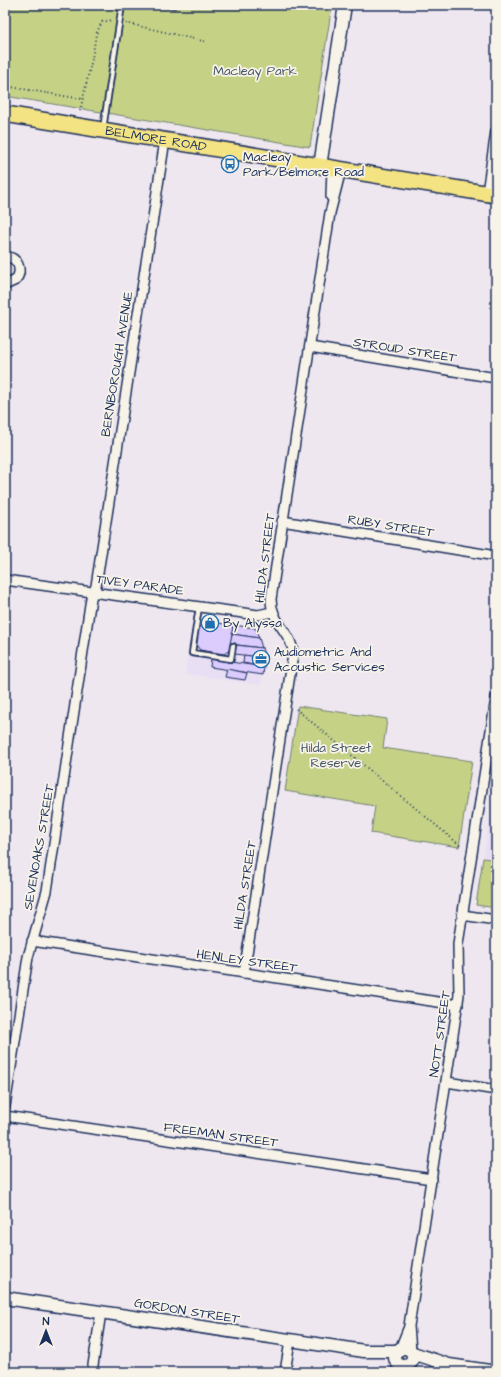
<svg xmlns="http://www.w3.org/2000/svg" width="501" height="1377" font-family="'Architects Daughter',sans-serif">
	<rect width="100%" height="100%" fill="#efe7ef"/>
	<filter id="ink" filterUnits="userSpaceOnUse"><feTurbulence type="fractalNoise" baseFrequency=".025" numOctaves="2"/><feDisplacementMap in="SourceGraphic" scale="8" xChannelSelector="R" yChannelSelector="G"/><feConvolveMatrix kernelMatrix="1 2 1 2 8 2 1 2 1" color-interpolation-filters="sRGB"/></filter>
	<g filter="url(#ink)">
		<g fill="#e9dff4">
			<polygon points="193,620 255,628 265,658 261,685 185,674"/>
			<polygon points="489,819 496,820 496,860 483,858"/>
		</g>
		<g fill="#c5d286" stroke="#708072">
			<polygon points="5,5 332,5 310,147 5,96"/>
			<polygon points="298,706 387,719 383,748 472,761 459,847 371,833 375,806 285,791"/>
			<polygon points="483,858 496,860 496,908 476,905"/>
		</g>
		<g fill="#dcccfe" stroke="#1b2f5e">
			<polygon points="154,5 176,5 175,9"/>
			<polygon points="200,621 233,625 230,650 224,654 200,650 196,645"/>
			<polygon points="233,625 255,628 259,638 232,634"/>
			<polygon points="232,634 259,638 262,648 230,644"/>
			<polygon points="236,645 262,648 265,658 235,654"/>
			<polygon points="244,655 265,658 264,667 243,663"/>
			<polygon points="211,659 264,667 263,675 210,667"/>
			<polygon points="227,669 247,673 245,680 225,677"/>
		</g>
		<g fill="none" stroke-linecap="round" stroke-linejoin="round">
			<defs>
				<g id="service">
					<polyline points="103,129 122,5"/>
					<polyline points="199,607 192,653 231,659 233,646"/>
				</g>
				<g id="minor">
					<polyline points="487,193 496,131"/>
					<polyline points="331,197 332,168"/>
					<path d="M5 256C18 258 23 269 16 280L5 285"/>
					<polyline points="310,347 496,378"/>
					<polyline points="282,521 496,556"/>
					<polyline points="5,580 258,615 272,612"/>
					<polyline points="462,915 496,920"/>
					<polyline points="32,941 458,1005"/>
					<path d="M244 973 293 655C294 634 271 624 271 599L330 213 341 170"/>
					<polyline points="447,1082 496,1090"/>
					<polyline points="5,1106 28,957 47,891 91,598 96,586 165,140"/>
					<polyline points="5,1116 432,1179"/>
					<polyline points="400,1349 408,1329"/>
					<polyline points="411,1351 409,1326 459,995 458,944 496,698"/>
					<polyline points="92,1372 101,1312"/>
					<polyline points="285,1372 290,1341"/>
				</g>
				<g id="tertiary">
					<polyline points="320,166 345,5"/>
					<polyline points="5,1298 364,1351 398,1351"/>
					<circle cx="404" cy="1357" r="9"/>
					<polyline points="413,1353 449,1365 496,1372"/>
				</g>
				<g id="primary">
					<path id="s1" d="M5 114 496 195"/>
				</g>
			</defs>
			<use href="#service" stroke="#1b2f5e" stroke-width="8"/>
			<use href="#minor" stroke="#1b2f5e" stroke-width="12"/>
			<use href="#tertiary" stroke="#1b2f5e" stroke-width="15"/>
			<use href="#primary" stroke="#1b2f5e" stroke-width="18"/>
			<g stroke="#1b2f5e" stroke-width="2" stroke-dasharray="1 3" stroke-linecap="butt">
				<polyline points="126,23 207,42"/>
				<polyline points="5,86 82,99"/>
				<polyline points="80,111 92,59 96,34 102,22 112,20"/>
				<polyline points="296,709 461,846"/>
			</g>
			<use href="#service" stroke="#f7f3e8" stroke-width="4.5"/>
			<use href="#minor" stroke="#f7f3e8" stroke-width="9"/>
			<use href="#tertiary" stroke="#f7f3e8" stroke-width="12"/>
			<use href="#primary" stroke="#f4e382" stroke-width="15"/>
		</g>
	</g>
	<defs>
		<symbol id="bus-ring" viewBox="-11 -11 22 22"><circle r="9.5" fill="#f7f3e8" stroke="#1f6fb2" stroke-width="1.5"/><path d="M-5-6H5V4H4V6H2V4H-2V6H-4V4H-5ZM-3.5-4V0h7V-4ZM-3.5 1.2v1.5H-2V1.2ZM2 1.2v1.5H3.5V1.2Z" fill="#1f6fb2"/></symbol>
		<symbol id="shop-ring" viewBox="-11 -11 22 22"><circle r="9.5" fill="#f7f3e8" stroke="#1f6fb2" stroke-width="1.5"/><path d="M-5-2.5h2.3a2.7 3.5 0 0 1 5.4 0H5L5.5 6h-11ZM-1.5-2.5h3a1.5 2.3 0 0 0-3 0Z" fill="#1f6fb2"/></symbol>
		<symbol id="office-ring" viewBox="-11 -11 22 22"><circle r="9.5" fill="#f7f3e8" stroke="#1f6fb2" stroke-width="1.5"/><path d="M-6-3h4V-5.5h4V-3h4V5H-6ZM-1-4.5V-3h2v-1.5ZM-6 0V1H6V0Z" fill="#1f6fb2"/></symbol>
	</defs>
	<g fill-rule="evenodd">
		<use href="#bus-ring" x="220" y="154" width="20" height="20"/>
		<use href="#shop-ring" x="200" y="613" width="20" height="20"/>
		<use href="#office-ring" x="251" y="649" width="20" height="20"/>
	</g>
	<g text-anchor="middle" dominant-baseline="central" stroke-width="3.5" stroke-linejoin="round" paint-order="stroke">
		<g font-size="13" fill="#465868" stroke="#f7f3e8">
			<text x="255" y="71">Macleay Park</text>
			<text x="336" y="748">Hilda Street<tspan x="336" dy="15">Reserve</tspan></text>
		</g>
		<g font-size="13" fill="#1b2f5e" stroke="#f7f3e8">
			<text stroke="none"><textPath href="#s1" startOffset="153">BELMORE ROAD</textPath></text>
			<text transform="translate(405 350) rotate(9)">STROUD STREET</text>
			<text transform="translate(117 364) rotate(-81)">BERNBOROUGH AVENUE</text>
			<text transform="translate(391 526) rotate(9)">RUBY STREET</text>
			<text transform="translate(265 558) rotate(-83)">HILDA STREET</text>
			<text transform="translate(140 585) rotate(8)">TIVEY PARADE</text>
			<text transform="translate(39 847) rotate(-80)">SEVENOAKS STREET</text>
			<text transform="translate(245 885) rotate(-81)">HILDA STREET</text>
			<text transform="translate(247 961) rotate(8)">HENLEY STREET</text>
			<text transform="translate(440 1034) rotate(-82)">NOTT STREET</text>
			<text transform="translate(221 1135) rotate(8)">FREEMAN STREET</text>
			<text transform="translate(187 1311) rotate(9)">GORDON STREET</text>
		</g>
		<g font-size="13" fill="#1b2f5e" stroke="#f7f3e8" text-anchor="start">
			<text x="243" y="157">Macleay<tspan x="243" dy="15">Park/Belmore Road</tspan></text>
			<text x="223" y="623">By Alyssa</text>
			<text x="274" y="652">Audiometric And<tspan x="274" dy="15">Acoustic Services</tspan></text>
		</g>
	</g>
	<rect width="501" height="1377" fill="none" stroke="#f7f3e8" stroke-width="20"/>
	<rect x="10" y="10" width="481" height="1357" fill="none" stroke="#1b2f5e" stroke-width="1.5" filter="url(#ink)"/>
	<g transform="translate(46 1331)" stroke="#f7f3e8" stroke-width="3" paint-order="stroke">
	<path d="M0-3L7 15L0 10L-7 15Z" fill="#1b2f5e"/>
	<text y="-6" font-size="11" font-weight="bold" text-anchor="middle" fill="#1b2f5e">N</text>
	</g>
</svg>
